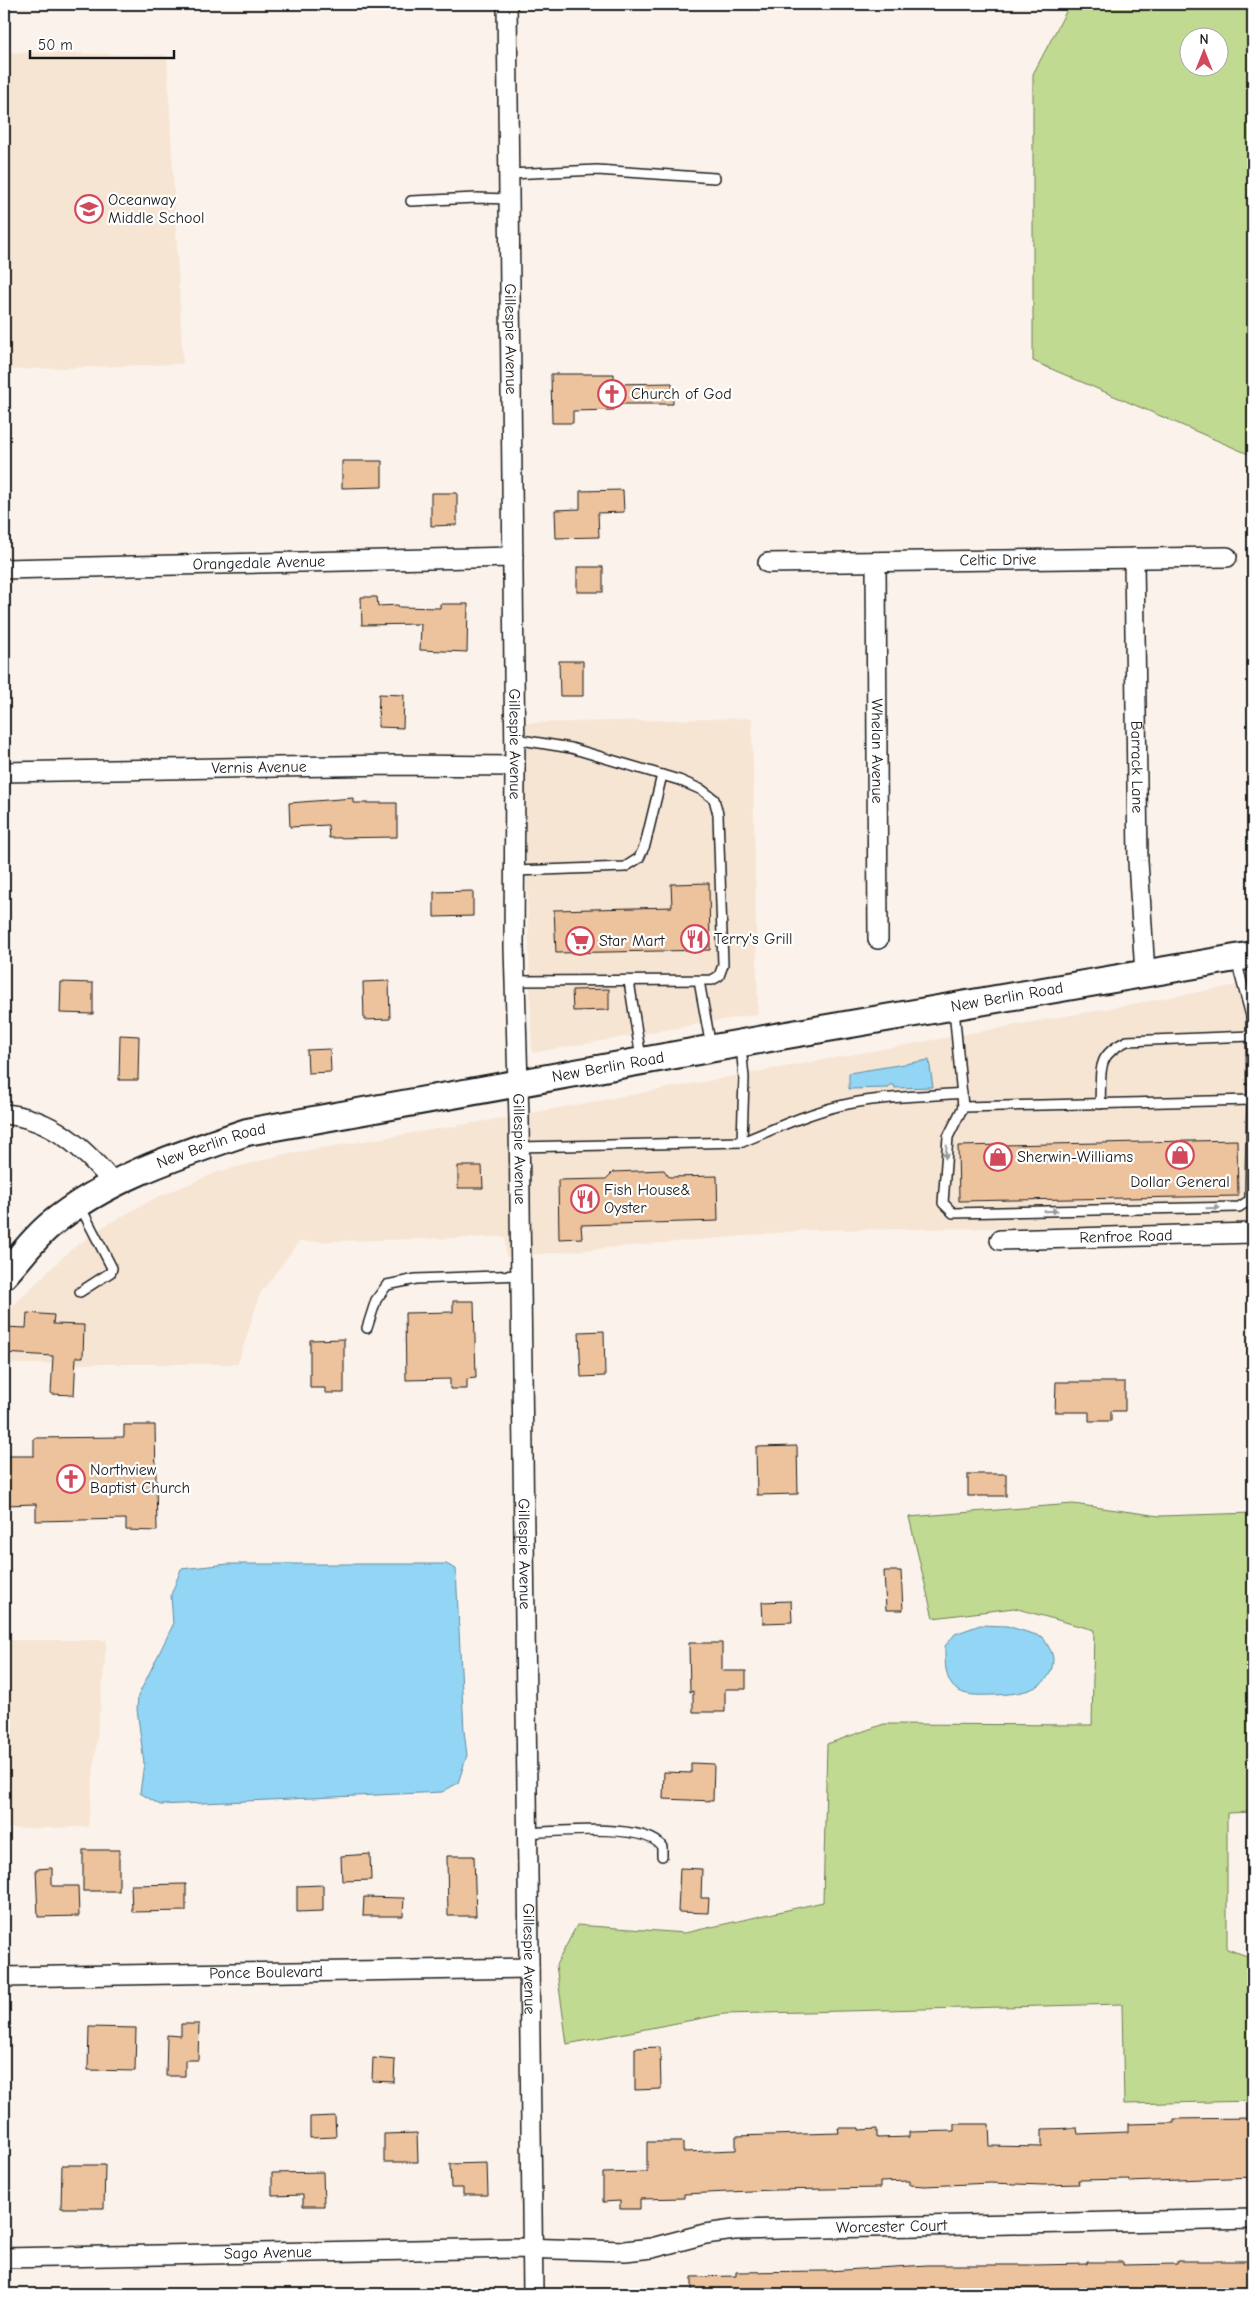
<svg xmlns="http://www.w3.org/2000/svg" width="1257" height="2298" font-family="'Comic Neue',sans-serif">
	<rect width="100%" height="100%" fill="#fbf3eb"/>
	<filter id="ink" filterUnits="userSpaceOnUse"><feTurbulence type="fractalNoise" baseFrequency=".02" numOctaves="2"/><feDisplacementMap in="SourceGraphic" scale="10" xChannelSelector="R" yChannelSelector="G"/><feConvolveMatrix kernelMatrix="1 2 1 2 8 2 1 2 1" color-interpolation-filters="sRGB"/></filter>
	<g filter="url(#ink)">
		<g fill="#f7e5d4">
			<polygon points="4,52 167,55 183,364 4,370"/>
			<polygon points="752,718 758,1014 532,1053 522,723"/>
			<polygon points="1253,982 1253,1226 811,1230 506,1257 505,1237 299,1242 260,1294 238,1364 4,1364 4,1314 68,1252 102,1227 155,1198 218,1172 285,1154 503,1118"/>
			<polygon points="4,1640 107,1640 88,1827 4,1829"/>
		</g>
		<g fill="#c1da91" stroke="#6e7b56" fill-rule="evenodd">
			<path d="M1070 4H1253V456L1033 361V74ZM1190 38H1220V68H1190Z"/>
			<polygon points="1073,1504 1160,1516 1253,1513 1253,1812 1227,1813 1227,1949 1253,1958 1253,2101 1124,2104 1122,2004 724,2014 567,2044 556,1965 577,1925 685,1933 823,1902 827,1744 884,1724 1092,1725 1094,1630 1014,1608 933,1618 909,1517"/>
		</g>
		<g fill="#93d5f5" stroke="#638b9e">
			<polygon points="929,1060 933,1087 895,1088 894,1085 889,1085 889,1088 849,1089 849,1073"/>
			<polygon points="228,1564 446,1564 456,1569 464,1731 467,1755 458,1783 442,1792 160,1805 140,1793 144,1763 137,1709 138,1696 173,1625 171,1595 181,1569"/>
			<path d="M980 1625 1007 1626 1043 1637C1046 1643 1053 1652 1053 1659 1053 1690 1020 1694 995 1695 983 1695 968 1697 957 1690 944 1681 945 1660 945 1646L955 1634Z"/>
		</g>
		<g fill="#edc39d" stroke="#1c1c1c">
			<polygon points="551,374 614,374 614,384 672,383 673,404 614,404 614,410 573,411 573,423 552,423"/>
			<polygon points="342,461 382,461 382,487 342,488"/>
			<polygon points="623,490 624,512 598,513 599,537 556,538 555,510 580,509 580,491"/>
			<polygon points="431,493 457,493 457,525 431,526"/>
			<rect x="577" y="567" width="26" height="25"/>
			<polygon points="361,597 377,597 378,606 398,605 399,607 440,608 440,604 468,604 467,652 420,650 421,624 362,625"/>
			<polygon points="559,661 583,661 583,696 560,696"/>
			<polygon points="379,694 404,695 403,728 378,727"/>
			<polygon points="353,798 353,803 397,803 397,837 329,838 328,825 290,827 289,803"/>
			<polygon points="709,883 710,950 556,953 554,910 672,907 671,884"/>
			<polygon points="473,891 473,916 434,917 434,892"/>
			<polygon points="389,981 390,1019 364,1020 363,982"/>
			<polygon points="61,982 93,983 93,1014 60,1013"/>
			<polygon points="609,989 609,1010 573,1011 572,990"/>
			<polygon points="120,1035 139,1036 138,1080 119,1080"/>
			<polygon points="330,1049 331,1072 308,1073 307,1050"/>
			<polygon points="1237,1140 1238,1196 959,1201 958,1146"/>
			<polygon points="458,1166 482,1166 483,1188 458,1188"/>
			<polygon points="664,1170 669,1177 717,1176 718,1221 581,1225 582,1238 559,1239 558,1180 606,1179 613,1172"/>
			<polygon points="453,1301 474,1301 476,1378 467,1379 467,1389 450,1389 450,1379 406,1380 405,1313 453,1312"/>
			<polygon points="27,1313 54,1315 53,1324 84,1325 83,1357 76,1357 74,1395 51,1394 53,1356 4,1353 4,1327 26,1328"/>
			<polygon points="604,1331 605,1376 581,1377 579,1332"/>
			<polygon points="344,1339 344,1393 325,1393 325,1388 310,1388 310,1340"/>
			<polygon points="1056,1382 1125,1382 1125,1411 1111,1411 1111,1421 1089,1421 1089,1412 1055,1412"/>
			<polygon points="124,1425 155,1425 157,1531 126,1530 126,1519 36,1521 36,1504 4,1505 4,1456 34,1456 34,1438 124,1437"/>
			<polygon points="797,1446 798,1494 757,1495 756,1447"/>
			<rect x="968" y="1474" width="38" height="22"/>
			<polygon points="884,1571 901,1571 903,1610 886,1610"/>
			<polygon points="791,1601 792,1622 763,1623 762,1602"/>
			<polygon points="689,1643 722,1643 722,1671 746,1671 746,1689 725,1689 725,1712 693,1712 693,1691 690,1692"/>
			<polygon points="691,1763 714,1764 713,1801 663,1799 664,1772 691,1773"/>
			<rect x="83" y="1850" width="36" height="41"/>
			<polygon points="370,1854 371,1880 342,1881 341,1856"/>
			<polygon points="447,1856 474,1856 476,1916 448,1916"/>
			<polygon points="52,1868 52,1886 78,1886 79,1916 38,1917 36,1869"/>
			<polygon points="680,1868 702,1869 701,1898 709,1898 708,1913 678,1912"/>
			<polygon points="186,1884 186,1911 132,1912 131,1885"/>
			<polygon points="323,1885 323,1911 297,1912 297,1886"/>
			<polygon points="364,1897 404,1898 403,1916 363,1916"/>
			<polygon points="181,2024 199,2024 198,2060 185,2060 185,2076 166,2076 167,2035 181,2036"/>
			<polygon points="89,2027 136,2028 135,2071 88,2070"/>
			<polygon points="660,2047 661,2089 635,2090 635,2048"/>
			<polygon points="373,2058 395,2060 394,2082 372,2081"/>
			<polygon points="335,2116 336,2137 310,2138 310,2117"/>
			<polygon points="1252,2118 1253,2177 1129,2182 1129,2179 1078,2180 1079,2184 1043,2185 990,2183 925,2186 910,2185 910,2181 880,2182 880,2188 773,2190 684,2194 684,2198 640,2199 640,2209 620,2209 620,2201 603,2202 603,2173 647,2172 647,2142 683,2142 683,2152 736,2150 736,2136 839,2133 838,2128 859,2128 859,2130 877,2129 877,2138 909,2137 909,2132 954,2131 954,2124 989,2124 990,2146 1042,2147 1042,2129 1077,2128 1078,2134 1128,2132 1128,2124 1174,2123 1174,2119"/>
			<polygon points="417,2133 418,2162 384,2162 384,2134"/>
			<polygon points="487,2163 488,2195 463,2195 463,2188 451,2188 450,2164"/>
			<polygon points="62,2165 105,2165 104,2208 61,2208"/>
			<polygon points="323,2172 324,2206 303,2206 303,2195 272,2196 272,2173"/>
			<polygon points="1177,2261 1250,2261 1251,2294 692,2294 692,2277 736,2276 736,2272 828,2271 927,2265 1034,2265 1087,2264 1087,2262 1123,2262 1123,2265 1177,2264"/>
		</g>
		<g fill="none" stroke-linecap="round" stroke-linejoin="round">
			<defs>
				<g id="lane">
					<polyline points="509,174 597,170 715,178"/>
					<polyline points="411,201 476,198 509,199"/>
					<polyline points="515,871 625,867 639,858 645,845 662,775"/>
					<polyline points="515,981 712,980 719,976 723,965 718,814 714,799 702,790 679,780 571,748 515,739"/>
					<polyline points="629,981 641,1058"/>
					<polyline points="699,981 711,1047"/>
					<polyline points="954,1009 963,1107 1252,1100 1251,1016 1236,960"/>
					<path d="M1100 1104C1102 1072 1094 1056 1127 1041L1251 1036"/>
					<polyline points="963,1107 948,1137 943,1203 953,1213 1239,1207 1250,1200 1252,1100"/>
					<path d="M742 1142C774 1129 806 1114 839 1106 879 1096 921 1097 962 1093"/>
					<polyline points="519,1147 742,1142 744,1078 741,1046"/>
					<polyline points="80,1206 112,1268 111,1272 80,1292"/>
					<polyline points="367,1328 376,1300 387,1285 416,1279 521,1275"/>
					<path d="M528 1833C554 1831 648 1823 662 1847V1856"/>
				</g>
				<g id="street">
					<path id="s1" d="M507 4 515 766 514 947 519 1119 533 2294"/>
					<path id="s2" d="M1134 558 1138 861 1145 974"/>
					<path id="s3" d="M876 562 878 939"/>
					<path id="s4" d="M768 563 1227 557"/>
					<path id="s5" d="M4 569 513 557"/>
					<path id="s6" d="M4 772 393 765 515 766"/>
					<path d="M4 1114C52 1118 84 1148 114 1184"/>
					<path id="s7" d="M1000 1240 1253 1233"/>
					<path id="s8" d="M4 1977 529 1968"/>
					<path id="s9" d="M4 2258 519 2248 625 2251 652 2248 705 2234 734 2230 1253 2219"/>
				</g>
				<g id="secondary">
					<path id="s10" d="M4 1275C19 1259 33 1239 50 1225 107 1178 179 1155 247 1132L781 1036 1253 955"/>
				</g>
			</defs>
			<use href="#lane" stroke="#1c1c1c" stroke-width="12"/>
			<use href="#street" stroke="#1c1c1c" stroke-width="22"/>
			<use href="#secondary" stroke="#1c1c1c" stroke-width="30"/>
			<use href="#lane" stroke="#fff" stroke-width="9"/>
			<use href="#street" stroke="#fff" stroke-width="19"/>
			<use href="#secondary" stroke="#fff" stroke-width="26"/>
		</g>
		<defs><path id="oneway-solid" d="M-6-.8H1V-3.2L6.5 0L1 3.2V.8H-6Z" transform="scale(1.25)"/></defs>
		<g fill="#999">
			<use href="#oneway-solid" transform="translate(946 1152) rotate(96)"/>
			<use href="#oneway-solid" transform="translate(1213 1208) rotate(-1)"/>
			<use href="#oneway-solid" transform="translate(1051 1211) rotate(-1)"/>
		</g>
	</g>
	<defs>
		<symbol id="school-ring" viewBox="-11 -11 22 22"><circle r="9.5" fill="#fff" stroke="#d1495b" stroke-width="1.5"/><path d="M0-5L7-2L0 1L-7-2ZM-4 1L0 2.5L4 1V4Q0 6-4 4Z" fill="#d1495b"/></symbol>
		<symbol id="church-ring" viewBox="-11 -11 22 22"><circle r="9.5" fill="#fff" stroke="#d1495b" stroke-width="1.5"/><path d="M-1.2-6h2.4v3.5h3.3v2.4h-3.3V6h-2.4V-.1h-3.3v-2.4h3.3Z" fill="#d1495b"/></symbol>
		<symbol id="restaurant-ring" viewBox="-11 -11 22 22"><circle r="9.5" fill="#fff" stroke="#d1495b" stroke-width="1.5"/><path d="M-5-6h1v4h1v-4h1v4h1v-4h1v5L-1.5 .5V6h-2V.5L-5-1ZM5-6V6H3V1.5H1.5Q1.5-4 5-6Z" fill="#d1495b"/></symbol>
		<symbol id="supermarket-ring" viewBox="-11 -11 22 22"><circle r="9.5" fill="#fff" stroke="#d1495b" stroke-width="1.5"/><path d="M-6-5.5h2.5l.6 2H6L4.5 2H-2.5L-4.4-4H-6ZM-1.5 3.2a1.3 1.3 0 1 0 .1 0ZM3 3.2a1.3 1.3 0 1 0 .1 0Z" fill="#d1495b"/></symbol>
		<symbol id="shop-ring" viewBox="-11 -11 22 22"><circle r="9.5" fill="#fff" stroke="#d1495b" stroke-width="1.5"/><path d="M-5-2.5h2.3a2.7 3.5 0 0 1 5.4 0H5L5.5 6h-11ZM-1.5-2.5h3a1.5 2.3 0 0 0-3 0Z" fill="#d1495b"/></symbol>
	</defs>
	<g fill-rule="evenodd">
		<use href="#school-ring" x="73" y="193" width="32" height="32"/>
		<use href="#church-ring" x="596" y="378" width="32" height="32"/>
		<use href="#restaurant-ring" x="679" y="923" width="32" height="32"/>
		<use href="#supermarket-ring" x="564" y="925" width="32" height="32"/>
		<use href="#shop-ring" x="1164" y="1139" width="32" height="32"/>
		<use href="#shop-ring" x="982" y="1141" width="32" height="32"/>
		<use href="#restaurant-ring" x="569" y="1183" width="32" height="32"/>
		<use href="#church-ring" x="55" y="1463" width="32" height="32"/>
	</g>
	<g text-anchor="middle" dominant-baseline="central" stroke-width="4.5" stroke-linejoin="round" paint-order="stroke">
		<g font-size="16" fill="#1c1c1c" stroke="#fff" text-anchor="start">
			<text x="108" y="200">Oceanway<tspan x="108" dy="18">Middle School</tspan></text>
			<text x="631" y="394">Church of God</text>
			<text x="714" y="939">Terry's Grill</text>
			<text x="599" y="941">Star Mart</text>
			<text x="1017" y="1157">Sherwin-Williams</text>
			<text x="1180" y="1182" text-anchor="middle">Dollar General</text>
			<text x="604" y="1190">Fish House&amp;<tspan x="604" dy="18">Oyster</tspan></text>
			<text x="90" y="1470">Northview<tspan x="90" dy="18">Baptist Church</tspan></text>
		</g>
		<g font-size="16" fill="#1c1c1c" stroke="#fff">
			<text stroke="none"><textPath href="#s1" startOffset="335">Gillespie Avenue</textPath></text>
			<text stroke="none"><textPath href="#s4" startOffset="230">Celtic Drive</textPath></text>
			<text stroke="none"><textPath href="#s5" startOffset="255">Orangedale Avenue</textPath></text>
			<text stroke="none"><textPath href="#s1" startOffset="740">Gillespie Avenue</textPath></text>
			<text stroke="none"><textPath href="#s3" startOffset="189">Whelan Avenue</textPath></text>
			<text stroke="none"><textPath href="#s2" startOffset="209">Barrack Lane</textPath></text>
			<text stroke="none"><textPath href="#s6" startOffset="255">Vernis Avenue</textPath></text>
			<text stroke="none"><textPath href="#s10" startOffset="1059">New Berlin Road</textPath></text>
			<text stroke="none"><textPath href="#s10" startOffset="654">New Berlin Road</textPath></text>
			<text stroke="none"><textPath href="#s10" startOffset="249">New Berlin Road</textPath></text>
			<text stroke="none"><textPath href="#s1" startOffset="1145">Gillespie Avenue</textPath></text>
			<text stroke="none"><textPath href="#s7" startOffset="126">Renfroe Road</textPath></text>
			<text stroke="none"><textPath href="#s1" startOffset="1550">Gillespie Avenue</textPath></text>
			<text stroke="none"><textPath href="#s1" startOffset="1955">Gillespie Avenue</textPath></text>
			<text stroke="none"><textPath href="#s8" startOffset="262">Ponce Boulevard</textPath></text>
			<text stroke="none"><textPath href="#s9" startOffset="890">Worcester Court</textPath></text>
			<text stroke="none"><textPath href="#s9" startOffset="264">Sago Avenue</textPath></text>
		</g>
	</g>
	<rect width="1257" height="2298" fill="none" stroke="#fff" stroke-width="20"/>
	<rect x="10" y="10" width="1237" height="2278" fill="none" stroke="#1c1c1c" stroke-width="2" filter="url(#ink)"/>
	<g transform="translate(1204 52)"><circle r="24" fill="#ffffff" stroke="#a4a4a4"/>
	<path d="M0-4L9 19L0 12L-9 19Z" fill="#d1495b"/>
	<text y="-8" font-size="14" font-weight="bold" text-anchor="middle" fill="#1c1c1c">N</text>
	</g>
	<path d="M30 50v8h144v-8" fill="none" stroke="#1c1c1c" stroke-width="2.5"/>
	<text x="38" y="50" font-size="15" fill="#1c1c1c" stroke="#ffffff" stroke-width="4" paint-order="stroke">50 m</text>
</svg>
